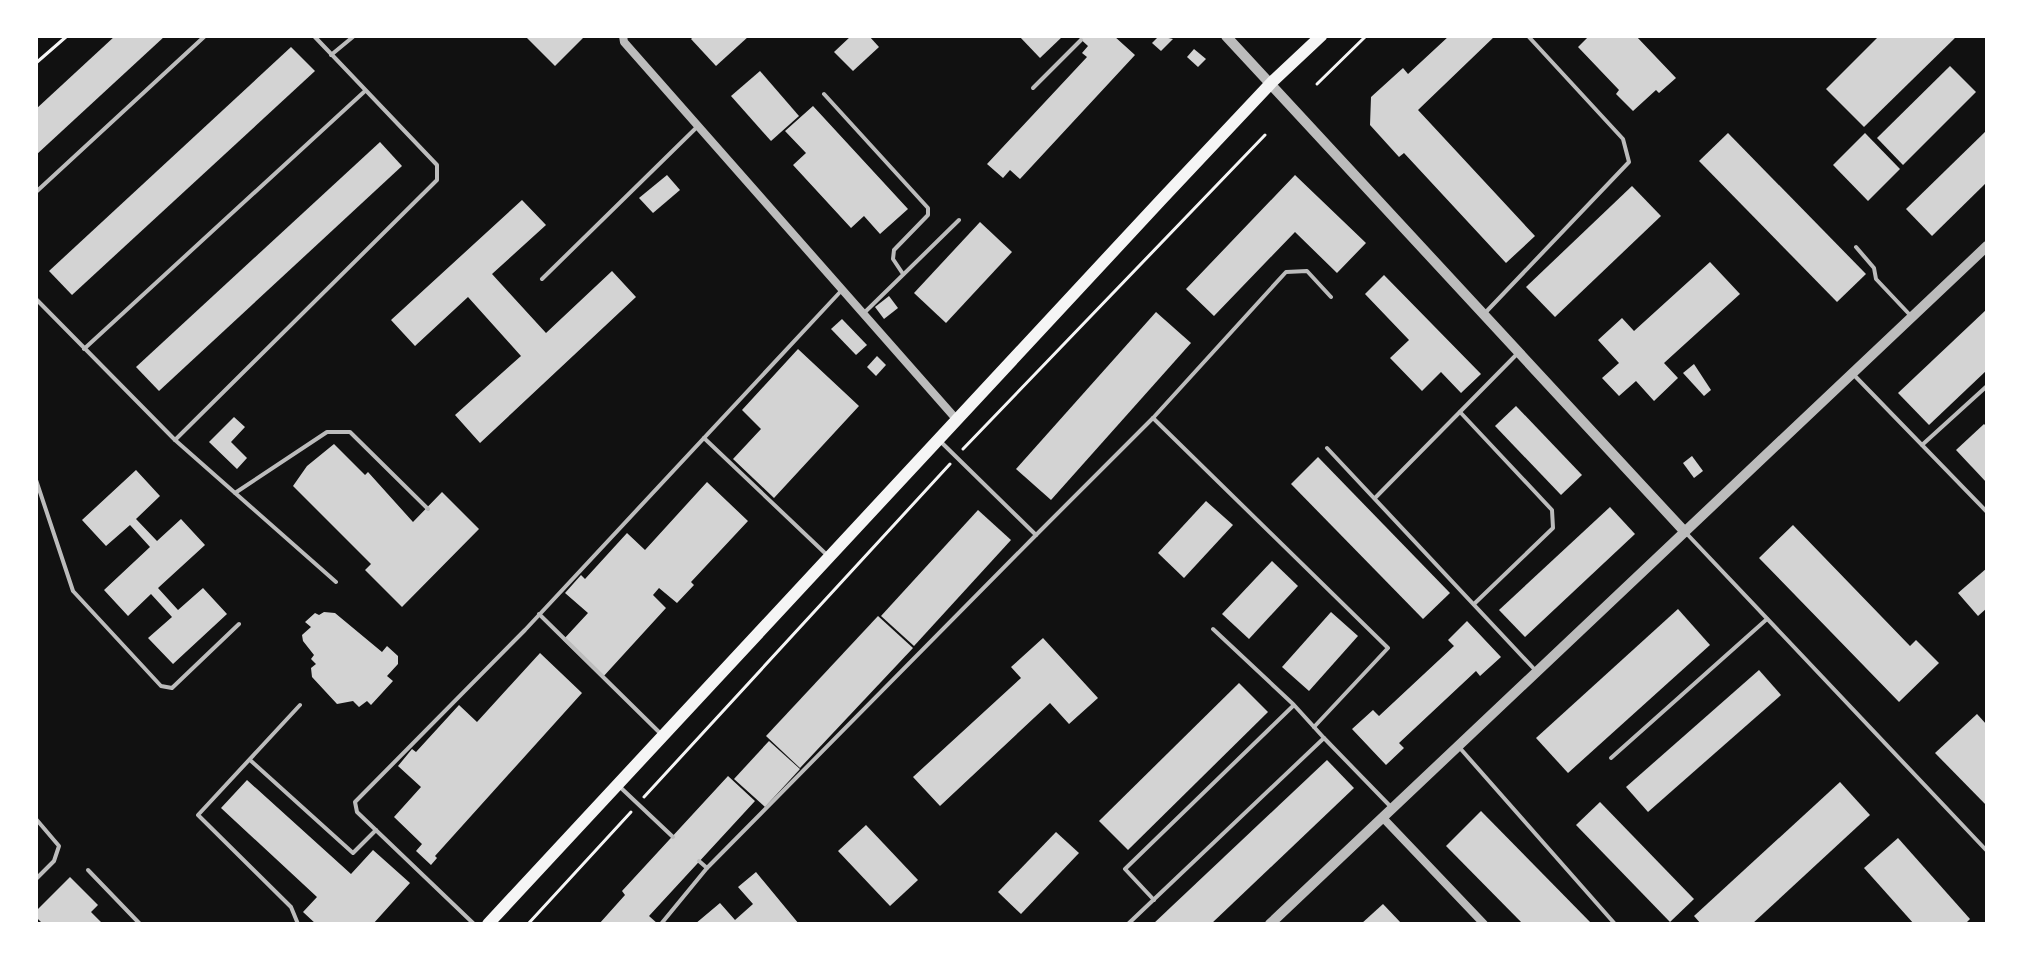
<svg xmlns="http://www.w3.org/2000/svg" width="2023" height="960" font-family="'Roboto Condensed',sans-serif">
	<rect width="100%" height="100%" fill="#111"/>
	<g fill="#d3d3d3">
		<polygon points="115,36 165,36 36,155 36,109"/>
		<polygon points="525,36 585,36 555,66"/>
		<polygon points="694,36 749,36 716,66 691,39"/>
		<polygon points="851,36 869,36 879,47 853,71 834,52"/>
		<polygon points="1019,36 1063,36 1040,58"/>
		<polygon points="1077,36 1114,36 1135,55 1020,179 1010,170 1003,178 987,164 1087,57 1082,53 1088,46"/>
		<polygon points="1159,36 1173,39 1161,51 1152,43"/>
		<polygon points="1449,36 1495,36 1418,110 1535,236 1506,263 1404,153 1399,157 1370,125 1371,97 1403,68 1408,74"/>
		<polygon points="1589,36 1636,36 1676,78 1659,93 1656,90 1633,111 1616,94 1619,90 1578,47"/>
		<polygon points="1879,36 1957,36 1864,127 1826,89"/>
		<polygon points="291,47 315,71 72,295 49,271"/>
		<polygon points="1194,49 1206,59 1198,67 1187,57"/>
		<polygon points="1950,66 1976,92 1903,165 1877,138"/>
		<polygon points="760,71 799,116 771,141 731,96"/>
		<polygon points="813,106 908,209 880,234 864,216 851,228 793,165 806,153 785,131"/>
		<polygon points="1987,130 1987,182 1932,236 1906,209"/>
		<polygon points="1728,133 1866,274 1837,302 1699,161"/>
		<polygon points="1865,133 1900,169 1868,201 1833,165"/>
		<polygon points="380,142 402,166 159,391 136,367"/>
		<polygon points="667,175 680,190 653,213 639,198"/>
		<polygon points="1295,175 1366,243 1337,273 1295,232 1214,316 1186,289"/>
		<polygon points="1632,186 1661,216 1555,317 1526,287"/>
		<polygon points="522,200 546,225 492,274 546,333 612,271 636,297 480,443 455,415 521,356 468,297 415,346 391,320"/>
		<polygon points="980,222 1012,252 946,323 914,293"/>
		<polygon points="1710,262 1740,294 1664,363 1678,378 1654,401 1636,381 1619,396 1602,378 1619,363 1598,340 1622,318 1634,331"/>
		<polygon points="1384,275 1481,374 1461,393 1441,372 1422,391 1390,358 1409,340 1365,294"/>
		<polygon points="889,296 898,308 884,319 875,307"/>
		<polygon points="1987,309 1987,370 1929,425 1898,393"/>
		<polygon points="1156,312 1191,343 1051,500 1016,469"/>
		<polygon points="842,319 867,345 856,355 831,329"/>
		<polygon points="798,349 859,406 774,498 733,459 761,429 742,410"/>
		<polygon points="877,356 886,365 876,376 867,367"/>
		<polygon points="1694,364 1711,390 1704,396 1683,373"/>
		<polygon points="1516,406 1582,475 1561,495 1495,426"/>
		<polygon points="234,417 245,427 231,442 247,458 237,469 209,442"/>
		<polygon points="1984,424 1987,427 1987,483 1956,450"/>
		<polygon points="334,444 365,475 368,472 413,522 442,492 479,529 402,607 365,570 371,564 293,486 307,466"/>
		<polygon points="1692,456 1703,471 1694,478 1683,463"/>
		<polygon points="1318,457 1450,593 1423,619 1291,484"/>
		<polygon points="136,470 160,496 136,519 157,541 181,519 205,545 158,588 178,610 203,588 227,614 173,664 148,638 172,617 151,594 128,616 104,590 150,547 130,525 106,546 82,520"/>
		<polygon points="707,482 748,521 691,582 694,585 677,603 659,588 653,595 666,608 602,678 563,640 588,613 565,593 581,575 585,579 627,533 645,550"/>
		<polygon points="1206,501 1233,525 1184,578 1158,553"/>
		<polygon points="1610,507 1635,534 1525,637 1499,610"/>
		<polygon points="978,510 1011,540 914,646 881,616"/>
		<polygon points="1793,525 1910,646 1916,640 1939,663 1899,702 1759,558"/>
		<polygon points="1272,561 1298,586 1249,639 1222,614"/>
		<polygon points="1987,568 1987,608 1978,616 1958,593"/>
		<polygon points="1678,609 1710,645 1568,773 1536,738"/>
		<polygon points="324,612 335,613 382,652 387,646 398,656 398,664 387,676 393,681 371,705 367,701 359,707 353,701 337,704 312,677 311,668 316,664 311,659 314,655 303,641 302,635 311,627 305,622 315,613 319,615"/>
		<polygon points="1331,612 1358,636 1309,691 1282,667"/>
		<polygon points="878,616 913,648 800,768 766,736"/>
		<polygon points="1467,621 1501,657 1480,676 1476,671 1399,743 1404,748 1386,765 1352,729 1373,710 1379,716 1454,646 1448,640"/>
		<polygon points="1043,638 1098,698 1069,724 1050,703 940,806 913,777 1021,678 1011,667"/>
		<polygon points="540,653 582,693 435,856 437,858 431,865 416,851 422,844 394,817 421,787 398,766 412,749 416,752 459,705 477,722"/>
		<polygon points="1759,670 1781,695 1648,812 1626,787"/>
		<polygon points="1239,683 1268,712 1128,850 1099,821"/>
		<polygon points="1977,714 1987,725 1987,806 1935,753"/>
		<polygon points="769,741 800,769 765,807 734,779"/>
		<polygon points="1327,760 1354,788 1211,924 1153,924"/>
		<polygon points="728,776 755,801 649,916 658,924 599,924 625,895 622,891"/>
		<polygon points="247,780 351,874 373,850 410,883 373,924 316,924 303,912 317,897 221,808"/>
		<polygon points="1840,782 1870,815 1752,924 1701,924 1694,916"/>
		<polygon points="1600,802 1694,899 1670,922 1576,825"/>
		<polygon points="1481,811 1592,924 1523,924 1446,846"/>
		<polygon points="866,825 918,880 890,906 838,851"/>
		<polygon points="1056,832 1079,853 1021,914 998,892"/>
		<polygon points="1898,838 1970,919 1965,924 1914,924 1864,868"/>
		<polygon points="756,872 799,924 695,924 720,903 735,920 753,904 738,887"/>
		<polygon points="70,877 98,905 91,912 103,924 43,924 36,917 36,911"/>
		<polygon points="1383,904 1402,924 1361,924"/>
	</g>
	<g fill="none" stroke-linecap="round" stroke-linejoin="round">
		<g stroke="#f5f5f5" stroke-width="3">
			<polyline points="36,63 67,36"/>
			<polyline points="1317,84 1366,36"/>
			<polyline points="963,449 1265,135"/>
			<polyline points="644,797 950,464"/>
			<polyline points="528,924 631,812"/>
		</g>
		<g stroke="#bcbcbc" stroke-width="4">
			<polyline points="331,55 354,36"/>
			<polyline points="1033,88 1081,40"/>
			<polyline points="824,94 928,208 928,215 894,250 893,259 903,274"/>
			<polyline points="36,192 205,36"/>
			<polyline points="1856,247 1874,268 1876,279 1910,315"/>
			<polyline points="542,279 696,128"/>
			<polyline points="36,299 175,440 437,180 437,165 314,36"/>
			<polyline points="864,313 959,220"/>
			<polyline points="1485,313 1629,162 1623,139 1528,36"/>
			<polyline points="84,349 365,91"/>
			<polyline points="1854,375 1987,512"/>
			<polyline points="1460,412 1552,510 1553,528 1474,604"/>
			<polyline points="1153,418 1388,648 1314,727"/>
			<polyline points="704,438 827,555"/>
			<polyline points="175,440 336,582"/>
			<polyline points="1922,445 1987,386"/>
			<polyline points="1327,448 1536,671"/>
			<polyline points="36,480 73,591 161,686 172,688 239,624"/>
			<polyline points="235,493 327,432 350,432 428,509"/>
			<polyline points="1375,498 1518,353"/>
			<polyline points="1687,534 1987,851"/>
			<polyline points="1036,535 1153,418 1286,272 1307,271 1331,297"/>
			<polyline points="539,614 660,733"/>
			<polyline points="1213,629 1293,704"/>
			<polyline points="1459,747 1615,924"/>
			<polyline points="1611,758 1767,619"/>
			<polyline points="250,760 353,853 376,830"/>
			<polyline points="620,787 673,837"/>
			<polyline points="36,819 59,846 54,861 36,879"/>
			<polyline points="699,861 707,868"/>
			<polyline points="88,870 140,924"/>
			<polyline points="1154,900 1125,869 1294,705 1324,738"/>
			<polyline points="298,924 291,907 198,815 300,705"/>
			<polyline points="474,924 357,812 355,802 525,630 841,291"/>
			<polyline points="661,924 707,868 1036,535 941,442"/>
			<polyline points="1128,924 1324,738 1391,807"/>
		</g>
		<g stroke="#bcbcbc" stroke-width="8">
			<polyline points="623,36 624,42 957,420"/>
			<polyline points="1384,819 1484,924"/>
		</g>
		<g stroke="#bcbcbc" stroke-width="10">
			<polyline points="1226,36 1685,532"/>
			<polyline points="1270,924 1987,246"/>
		</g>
		<polyline stroke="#f5f5f5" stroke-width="12" points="488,924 1161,200 1272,82 1321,36"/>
	</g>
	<rect width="2023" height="960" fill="none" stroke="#ffffff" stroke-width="76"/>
</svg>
